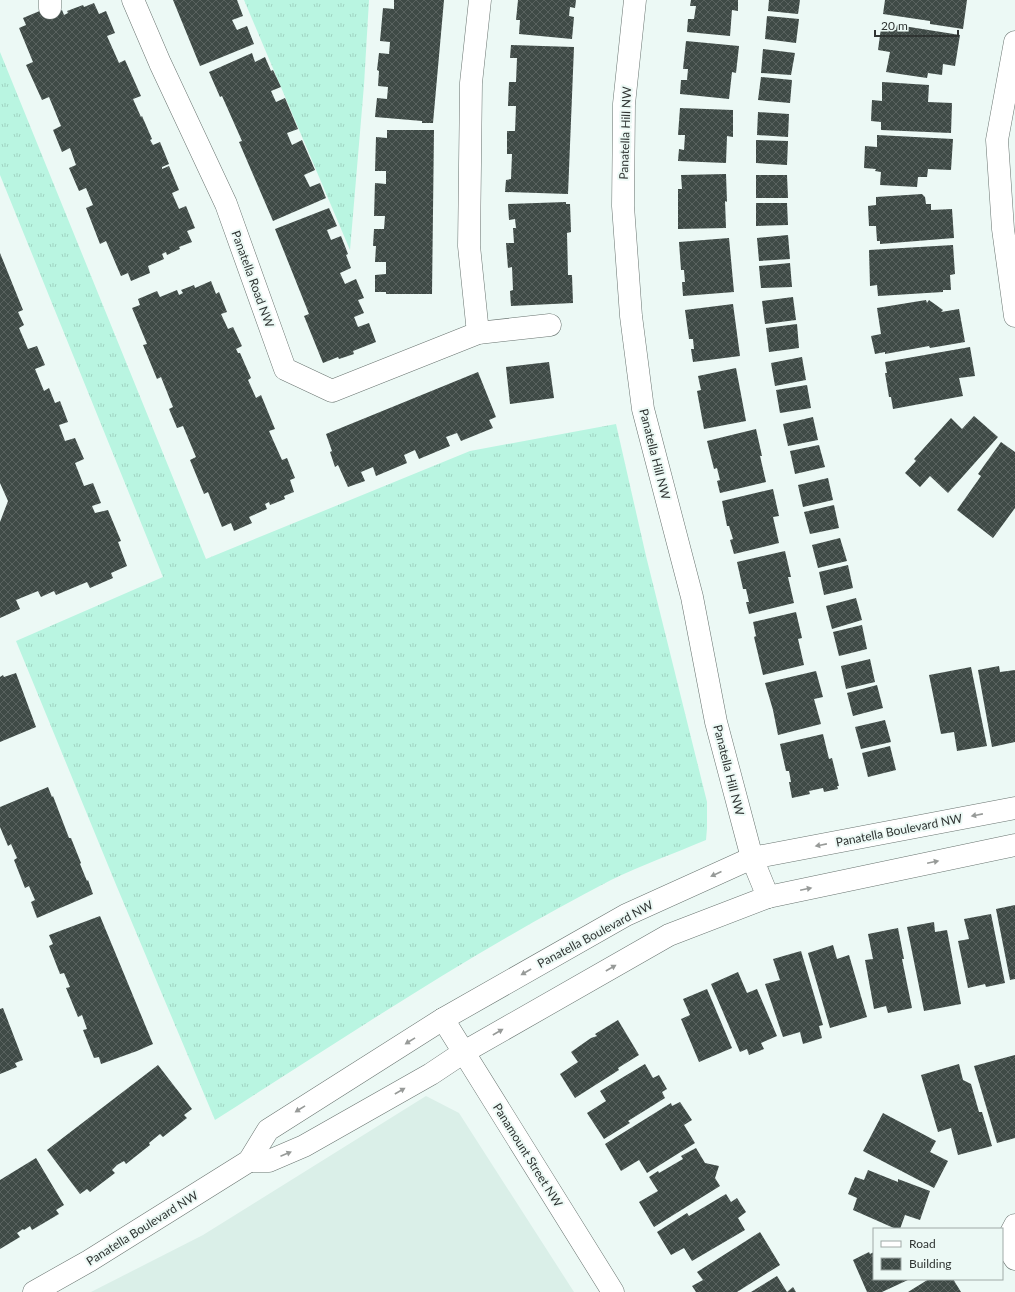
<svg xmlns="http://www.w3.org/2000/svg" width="1015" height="1292" font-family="Lato,sans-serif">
	<defs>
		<pattern id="grass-tufts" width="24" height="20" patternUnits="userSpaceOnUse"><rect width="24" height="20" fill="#b9f5e1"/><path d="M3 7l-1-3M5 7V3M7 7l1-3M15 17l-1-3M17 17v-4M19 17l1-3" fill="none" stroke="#9fd3c2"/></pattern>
		<pattern id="building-cross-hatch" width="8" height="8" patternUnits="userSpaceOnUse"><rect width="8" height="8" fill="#3f4a46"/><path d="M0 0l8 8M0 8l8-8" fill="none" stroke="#59625f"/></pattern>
	</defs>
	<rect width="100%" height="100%" fill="#ecf9f5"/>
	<polygon fill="#daefe8" points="426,1096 459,1113 574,1292 91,1292 203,1235"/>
	<g fill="url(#grass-tufts)">
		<polygon points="244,0 369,0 364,85 350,250"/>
		<path d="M0 52 206 559 470 451 616 424 646 556 707 802V828L706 840C675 853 642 865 611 880 474 951 345 1037 215 1120L117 887 16 641 163 577 0 175Z"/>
	</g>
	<g fill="url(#building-cross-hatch)">
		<polygon points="173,0 237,0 243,16 232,20 237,30 247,26 254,44 200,66"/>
		<polygon points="394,0 444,0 433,123 422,123 422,121 375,117 377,98 387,99 388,87 378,86 379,71 377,70 379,53 389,54 390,42 380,41 383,8 394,9"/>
		<polygon points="518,0 576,0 575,8 570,7 569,16 574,17 572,39 519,34 520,20 516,20"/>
		<polygon points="691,0 738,0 738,11 732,10 730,36 687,32 688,19 694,19 696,6 690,6"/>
		<polygon points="769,0 800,0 798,14 768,11"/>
		<polygon points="885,0 967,0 963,29 930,24 930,21 883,14"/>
		<polygon points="94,3 99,14 106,11 115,33 107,36 119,63 125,60 141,96 133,99 141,117 142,116 152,139 150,140 153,145 160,142 169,164 162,167 162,169 169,166 179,190 172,193 179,209 186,206 195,228 187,231 192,242 179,247 180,249 167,255 166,252 162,254 164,259 148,266 150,273 131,281 128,273 121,276 106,241 100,244 86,208 93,205 86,188 79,191 69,168 76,165 70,148 62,152 53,130 61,126 49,97 42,100 26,65 33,62 19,28 26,25 23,18 42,10 45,17 62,10 64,15 68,13 67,11 83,5 84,7"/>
		<polygon points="767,16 799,19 796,43 765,39"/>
		<polygon points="897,25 960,35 955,66 943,64 942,75 928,73 927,78 886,72 890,52 878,50 881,28 896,30"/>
		<polygon points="686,41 739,46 736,73 732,72 729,99 680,94 681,80 687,80 688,69 683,69"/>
		<polygon points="511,45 574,47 568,194 505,192 506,180 511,179 512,154 507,154 507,131 515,131 516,106 508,106 509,82 516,82 517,58 510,58"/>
		<polygon points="763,49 795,53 791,75 761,73"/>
		<polygon points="252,53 255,62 265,57 271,71 273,70 281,87 271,91 276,102 285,98 298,129 287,133 292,145 302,140 315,170 304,175 310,187 320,183 326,198 273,221 239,142 242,141 222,96 220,97 209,72"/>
		<polygon points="761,77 792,80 790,103 758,100"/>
		<polygon points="882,82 929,85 928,102 952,103 951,133 881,130 881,122 871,121 872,100 882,101"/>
		<polygon points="680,108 733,110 733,137 727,136 726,163 678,161 679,149 684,150 685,135 678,135"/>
		<polygon points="758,112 789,114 788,137 757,135"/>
		<polygon points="387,130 434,130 432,294 386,294 386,292 375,292 375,275 386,274 386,262 375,262 376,246 373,246 374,229 384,229 385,216 374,216 375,183 386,184 386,171 375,171 376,137 387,138"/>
		<polygon points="877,135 953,139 951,170 928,169 927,177 918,177 917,187 880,185 881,172 875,171 876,169 864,168 865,146 877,147"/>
		<polygon points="756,140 788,141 787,165 756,163"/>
		<polygon points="726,174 727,202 725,201 726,228 678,229 678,189 682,189 681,175"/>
		<polygon points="756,175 787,175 788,198 756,198"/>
		<polygon points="922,194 925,197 926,204 931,204 931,210 952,209 954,238 880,244 880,241 877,241 876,226 869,226 868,206 876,205 876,197"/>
		<polygon points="566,202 566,204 570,204 571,232 567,233 568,275 572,275 573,303 511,306 510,291 513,290 512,267 508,268 506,243 514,243 513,228 516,228 515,219 509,220 508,204"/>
		<polygon points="756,203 787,203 788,225 756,226"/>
		<polygon points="329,208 337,226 327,230 331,240 341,236 348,254 346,255 351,268 340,273 345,284 356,279 364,298 358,300 364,313 354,317 358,327 369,323 376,342 353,351 354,354 339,359 338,357 323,363 304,316 309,314 275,229"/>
		<polygon points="788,235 790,259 759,261 757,238"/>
		<polygon points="729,238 734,292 683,296 682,282 685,282 684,270 681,270 679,242"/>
		<polygon points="953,245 955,274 950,275 951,290 943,290 943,292 878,296 877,285 870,286 869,250"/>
		<polygon points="0,253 23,310 18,312 24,325 19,328 28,349 37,346 45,365 35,369 44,391 49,388 55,403 60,401 68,422 59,425 65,441 75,438 84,459 75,463 84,486 93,483 101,503 92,506 95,513 108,510 121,541 118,542 127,566 111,573 113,578 90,588 87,582 56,595 54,591 41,597 38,591 16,600 20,609 0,618 0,522 8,501 0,483"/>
		<polygon points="790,263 792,287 761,288 759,266"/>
		<polygon points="211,281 216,294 219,292 227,312 221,314 228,329 233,327 242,346 236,349 238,353 240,353 251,378 248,380 256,398 261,395 275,429 269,431 282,460 287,458 295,478 290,480 294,492 284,496 285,499 270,505 269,502 265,504 267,509 249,517 252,523 234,531 231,523 222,527 208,492 204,494 190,460 196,457 183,426 177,428 169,409 173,407 161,377 157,379 143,345 147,344 132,308 140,305 138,299 157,291 160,297 177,290 179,295 183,293 181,290 194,285 195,288"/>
		<polygon points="793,297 796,320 765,324 762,301"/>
		<polygon points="926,300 927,303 929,300 943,310 941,312 959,309 965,342 930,348 929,346 885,354 885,352 875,354 871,336 881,334 877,308"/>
		<polygon points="733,304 740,356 693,362 691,349 694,349 693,339 689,339 685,310"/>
		<polygon points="797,324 799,348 769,352 766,328"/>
		<polygon points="970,347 975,376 959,378 963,396 893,409 891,397 889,397 885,373 887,373 885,362"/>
		<polygon points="802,357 806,380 775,386 771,363"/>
		<polygon points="549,362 554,398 510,404 506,367"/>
		<polygon points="736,368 746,421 704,429 697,391 701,390 698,376"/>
		<polygon points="478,372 496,417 489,420 493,428 461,441 457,433 446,437 450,446 419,459 415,450 404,455 407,463 376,476 373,467 361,472 365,481 348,487 338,465 335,467 330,452 332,451 326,434"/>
		<polygon points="807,385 811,408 780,413 776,390"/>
		<polygon points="974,416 998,437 948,493 930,476 920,487 905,473 916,461 914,459 951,418 962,429"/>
		<polygon points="813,417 818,440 788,446 783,424"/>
		<polygon points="756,429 762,456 760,456 766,482 720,493 717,481 720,480 717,468 714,469 707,441"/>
		<polygon points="1001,442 1015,452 1015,508 993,538 957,510 981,476 978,474"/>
		<polygon points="819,445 825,467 795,474 790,451"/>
		<polygon points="828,478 833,500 803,507 798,485"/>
		<polygon points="773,489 779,516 773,517 779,543 734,554 730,540 733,539 729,526 727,526 722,501"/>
		<polygon points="834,505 839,528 810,534 804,512"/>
		<polygon points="840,538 847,561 818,568 812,545"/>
		<polygon points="785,551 791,577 788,577 794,603 749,614 746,602 749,602 746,589 743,589 737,562"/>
		<polygon points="848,565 853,588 824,595 819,572"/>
		<polygon points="856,598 862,620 832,629 826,606"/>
		<polygon points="796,612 802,638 798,639 804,665 763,675 754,637 756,636 753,622"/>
		<polygon points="862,625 867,649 839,656 833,632"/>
		<polygon points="870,659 875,682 846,689 841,666"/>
		<polygon points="999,666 1000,672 1015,670 1015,742 992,747 978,670"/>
		<polygon points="971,667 987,746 957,751 954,732 941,734 929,675"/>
		<polygon points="816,671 823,697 814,699 821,724 778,735 773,710 765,683"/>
		<polygon points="16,673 36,727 0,742 0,677 3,675 4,677"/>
		<polygon points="877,685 883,708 853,716 847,693"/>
		<polygon points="885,720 891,742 861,749 855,727"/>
		<polygon points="823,734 829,759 832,758 839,786 837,786 838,789 824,792 823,788 809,791 810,794 792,798 789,782 791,782 789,771 786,771 780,744"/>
		<polygon points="890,746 896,770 868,777 862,753"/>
		<polygon points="48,787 52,797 53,796 69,838 71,838 81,863 80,864 87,881 88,880 93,894 37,918 31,902 35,900 29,886 25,888 14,860 17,858 11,844 8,846 0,827 0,807"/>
		<polygon points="1015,905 1015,979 1010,980 996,909"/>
		<polygon points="991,914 1005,983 986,987 985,984 968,988 958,941 969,939 964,919"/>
		<polygon points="100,916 153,1044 137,1051 101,1064 99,1057 94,1058 83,1030 87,1029 82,1015 78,1017 66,988 70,987 64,973 60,974 49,946 53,944 49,935"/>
		<polygon points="934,922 935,932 947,930 961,1004 924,1011 907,927"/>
		<polygon points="898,928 904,959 902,959 912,1008 888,1013 886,1006 874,1009 865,960 873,959 868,934"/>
		<polygon points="833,945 837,959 849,955 867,1017 830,1028 808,953"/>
		<polygon points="801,951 823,1025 819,1026 822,1038 803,1044 800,1032 783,1037 765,984 780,980 773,959"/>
		<polygon points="738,972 747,993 757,989 777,1036 761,1043 764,1049 749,1055 747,1049 740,1052 711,984"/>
		<polygon points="707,989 732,1048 699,1062 681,1019 690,1015 683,999"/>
		<polygon points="3,1008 23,1060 15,1063 17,1067 0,1074 0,1009"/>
		<polygon points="618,1020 639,1055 618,1068 619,1070 575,1098 560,1074 578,1062 571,1052 591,1038 597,1036 595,1034"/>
		<polygon points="1015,1055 1015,1138 997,1143 974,1066"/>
		<polygon points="645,1064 653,1078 659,1075 667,1089 662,1092 665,1098 628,1121 630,1123 604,1139 587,1113 606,1101 600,1091"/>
		<polygon points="959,1064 963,1080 971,1084 979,1112 982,1112 992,1146 958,1155 951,1128 938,1132 921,1075"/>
		<polygon points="158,1065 192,1109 184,1115 187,1118 163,1137 160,1134 149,1143 150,1145 126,1164 124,1161 117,1165 112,1170 115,1173 90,1192 87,1189 80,1194 47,1150"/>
		<polygon points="680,1102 692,1120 684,1125 695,1143 647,1173 639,1160 621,1171 605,1144 671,1103 672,1106"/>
		<polygon points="883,1113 936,1141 930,1152 948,1161 934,1188 863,1151"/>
		<polygon points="696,1148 705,1163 719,1166 715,1178 720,1186 654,1227 639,1202 658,1191 649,1177 658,1171 659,1173 683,1159 681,1156"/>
		<polygon points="36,1158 64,1205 56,1210 59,1214 32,1230 30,1226 24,1230 23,1229 17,1233 20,1237 0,1249 0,1180"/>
		<polygon points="868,1170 898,1182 898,1179 930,1191 920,1220 905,1215 900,1229 896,1229 853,1210 857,1198 848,1194 855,1177 864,1180"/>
		<polygon points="726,1194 731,1202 737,1198 746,1212 738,1218 745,1230 692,1261 684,1248 671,1255 657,1232 687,1213 689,1216"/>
		<polygon points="760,1232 780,1265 737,1292 696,1292 692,1286 703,1280 697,1272"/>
		<polygon points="869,1252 870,1254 874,1252 874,1279 910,1279 882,1292 867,1292 853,1260"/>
		<polygon points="777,1276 787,1292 793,1287 796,1292 751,1292"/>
		<polygon points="929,1279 953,1279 961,1292 908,1292"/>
	</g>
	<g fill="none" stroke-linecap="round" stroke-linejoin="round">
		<defs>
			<g id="minor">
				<polyline points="50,0 50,8"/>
				<polyline points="133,0 160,63 226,204 285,369 332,391 478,333 550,325"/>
				<polyline points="635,0 624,104 623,206 631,316 643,409 692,597 716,722 752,858 768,897"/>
				<polyline points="1015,42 997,140 1003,229 1015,316"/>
				<polyline points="478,333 469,246 471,83 480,0"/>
				<polyline points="443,1019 613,1292"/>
				<polyline points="249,1161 269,1161 304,1146 431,1074 464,1052 669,935 768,897 1015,845"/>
				<polyline points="1015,1225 1005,1244 1015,1259"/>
				<polyline points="34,1292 89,1261 249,1161 268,1130 443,1019 626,915 752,858 1015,808"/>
			</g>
		</defs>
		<use href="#minor" stroke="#68736f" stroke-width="23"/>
		<use href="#minor" stroke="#fff" stroke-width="22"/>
	</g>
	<defs><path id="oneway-solid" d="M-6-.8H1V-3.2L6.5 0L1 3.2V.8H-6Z"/></defs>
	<g fill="#979a98">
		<use href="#oneway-solid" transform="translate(977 815) rotate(169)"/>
		<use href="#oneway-solid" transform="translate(821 845) rotate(169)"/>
		<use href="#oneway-solid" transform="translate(933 862) rotate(-12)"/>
		<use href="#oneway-solid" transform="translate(716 874) rotate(156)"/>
		<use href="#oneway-solid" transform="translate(806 889) rotate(-12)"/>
		<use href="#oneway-solid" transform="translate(611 968) rotate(-30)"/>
		<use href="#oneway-solid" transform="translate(526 972) rotate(150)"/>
		<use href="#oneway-solid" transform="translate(498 1032) rotate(-30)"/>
		<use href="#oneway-solid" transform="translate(410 1041) rotate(148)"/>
		<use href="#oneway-solid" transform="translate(400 1091) rotate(-30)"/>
		<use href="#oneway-solid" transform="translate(300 1109) rotate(148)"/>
		<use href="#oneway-solid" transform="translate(286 1154) rotate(-23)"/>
	</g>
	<g text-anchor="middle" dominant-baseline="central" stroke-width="4" stroke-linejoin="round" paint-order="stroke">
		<g font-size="12" fill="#2f3432" stroke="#ecf9f5">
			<text transform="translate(625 133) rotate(-88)">Panatella Hill NW</text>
			<text transform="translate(253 279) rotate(70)">Panatella Road NW</text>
			<text transform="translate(655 454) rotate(76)">Panatella Hill NW</text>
			<text transform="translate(729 770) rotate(76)">Panatella Hill NW</text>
			<text transform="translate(899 830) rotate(-11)">Panatella Boulevard NW</text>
			<text transform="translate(595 934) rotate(-28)">Panatella Boulevard NW</text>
			<text transform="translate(528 1155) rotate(58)">Panamount Street NW</text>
			<text transform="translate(142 1228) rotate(-32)">Panatella Boulevard NW</text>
		</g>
	</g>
	<rect x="873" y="1228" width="130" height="52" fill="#ecf9f5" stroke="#a0aaa7"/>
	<rect x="881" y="1241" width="20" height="6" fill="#ffffff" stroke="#a0aaa7"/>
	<text x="909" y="1248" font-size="12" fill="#2f3432">Road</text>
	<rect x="881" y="1258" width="20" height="12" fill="url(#building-cross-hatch)" stroke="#a0aaa7"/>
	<text x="909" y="1268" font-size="12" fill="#2f3432">Building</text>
	<path d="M875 30v6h83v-6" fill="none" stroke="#2f3432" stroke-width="2"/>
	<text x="881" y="30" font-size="12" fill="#2f3432" stroke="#ecf9f5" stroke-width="3" paint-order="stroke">20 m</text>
</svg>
